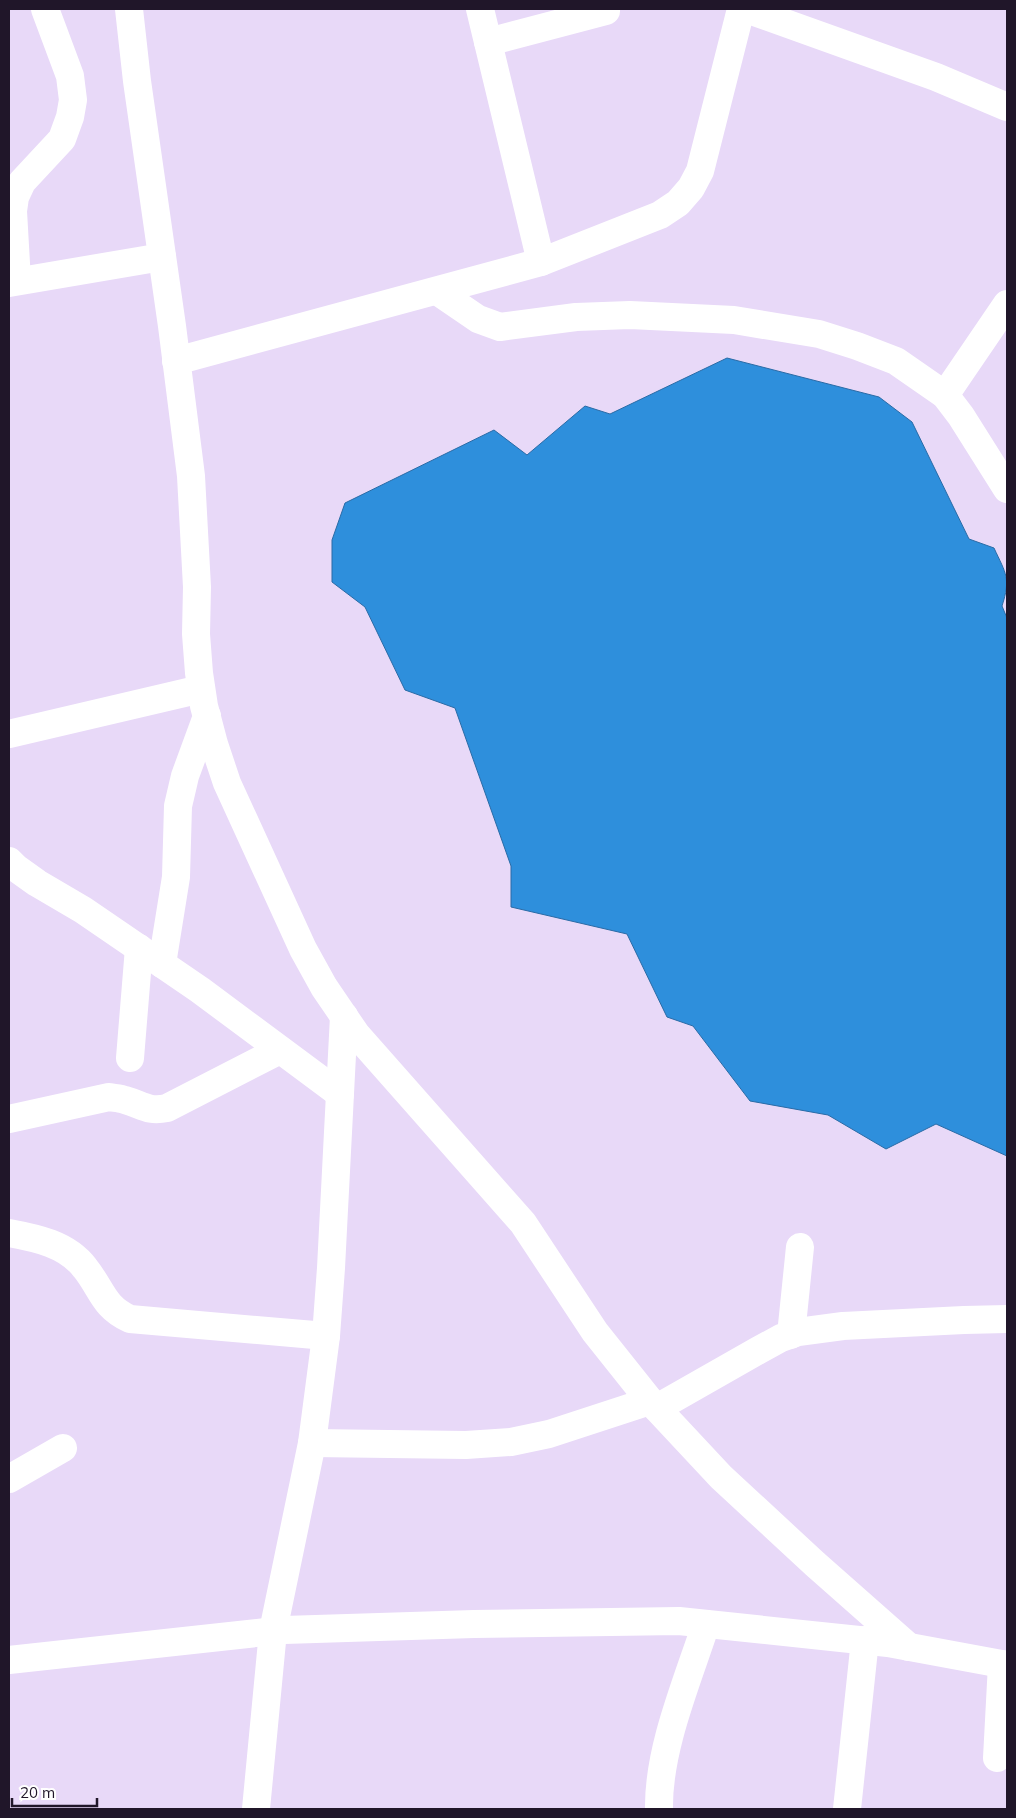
<svg xmlns="http://www.w3.org/2000/svg" width="1016" height="1818" font-family="Mulish,sans-serif">
	<rect width="100%" height="100%" fill="#e8d9f8"/>
	<path fill="#2e8fdc" stroke="#2a6ba6" d="M727 358 879 397 912 422 969 539 994 548C1006 574 1011 578 1002 606L1007 618V1156L936 1124 886 1149 828 1115 750 1101 693 1026 667 1017 627 934 511 907V866L455 708 405 690 365 607 332 582V540L345 503 494 430 527 455 585 406 610 414Z"/>
	<g fill="none" stroke-linecap="round" stroke-linejoin="round">
		<g stroke="#fff" stroke-width="28">
			<polyline points="129,9 137,81 172,326 191,476 197,587 196,634 199,673 204,706 214,744 227,783 303,949 324,987 356,1034 523,1223 595,1332 650,1401 721,1477 815,1564 909,1647"/>
			<polyline points="480,9 541,262"/>
			<polyline points="746,9 936,77 1007,107"/>
			<polyline points="488,42 606,11"/>
			<polyline points="17,281 13,211 15,197 22,182 62,139 70,117 73,100 70,76 45,9"/>
			<polyline points="9,283 162,257"/>
			<polyline points="437,291 478,319 500,327 576,317 630,315 734,320 819,334 857,346 896,361 945,395 961,416 1007,489"/>
			<polyline points="176,361 541,262 660,215 678,203 691,188 700,171 741,9"/>
			<polyline points="945,395 1007,304"/>
			<polyline points="9,734 201,689"/>
			<polyline points="9,861 16,868 37,883 83,910 200,990 340,1094"/>
			<polyline points="162,964 176,877 178,806 185,776 207,716"/>
			<polyline points="130,1058 139,948"/>
			<path d="M9 1119 109 1097C114 1098 120 1098 125 1100 143 1105 147 1112 167 1108L280 1050"/>
			<path d="M9 1233C36 1238 67 1244 85 1268 102 1289 103 1307 130 1319L326 1336"/>
			<polyline points="791,1335 800,1247"/>
			<polyline points="657,1408 759,1350 781,1338 798,1332 843,1326 964,1320 1007,1319"/>
			<polyline points="312,1443 466,1445 511,1442 549,1434 650,1401"/>
			<polyline points="9,1479 63,1448"/>
			<polyline points="997,1758 1002,1664"/>
			<polyline points="256,1809 273,1631 312,1443 326,1336 331,1268 344,1016"/>
			<path d="M659 1809C658 1749 687 1682 706 1624"/>
			<polyline points="847,1809 865,1640"/>
		</g>
		<polyline stroke="#fff" stroke-width="28" points="9,1660 284,1630 474,1624 679,1621 888,1643 1007,1665"/>
	</g>
	<rect width="1016" height="1818" fill="none" stroke="#201629" stroke-width="20"/>
	<path d="M12 1798v8h85v-8" fill="none" stroke="#201629" stroke-width="2.5"/>
	<text x="20" y="1798" font-size="15" fill="#201629" stroke="#ffffff" stroke-width="4" paint-order="stroke">20 m</text>
</svg>
